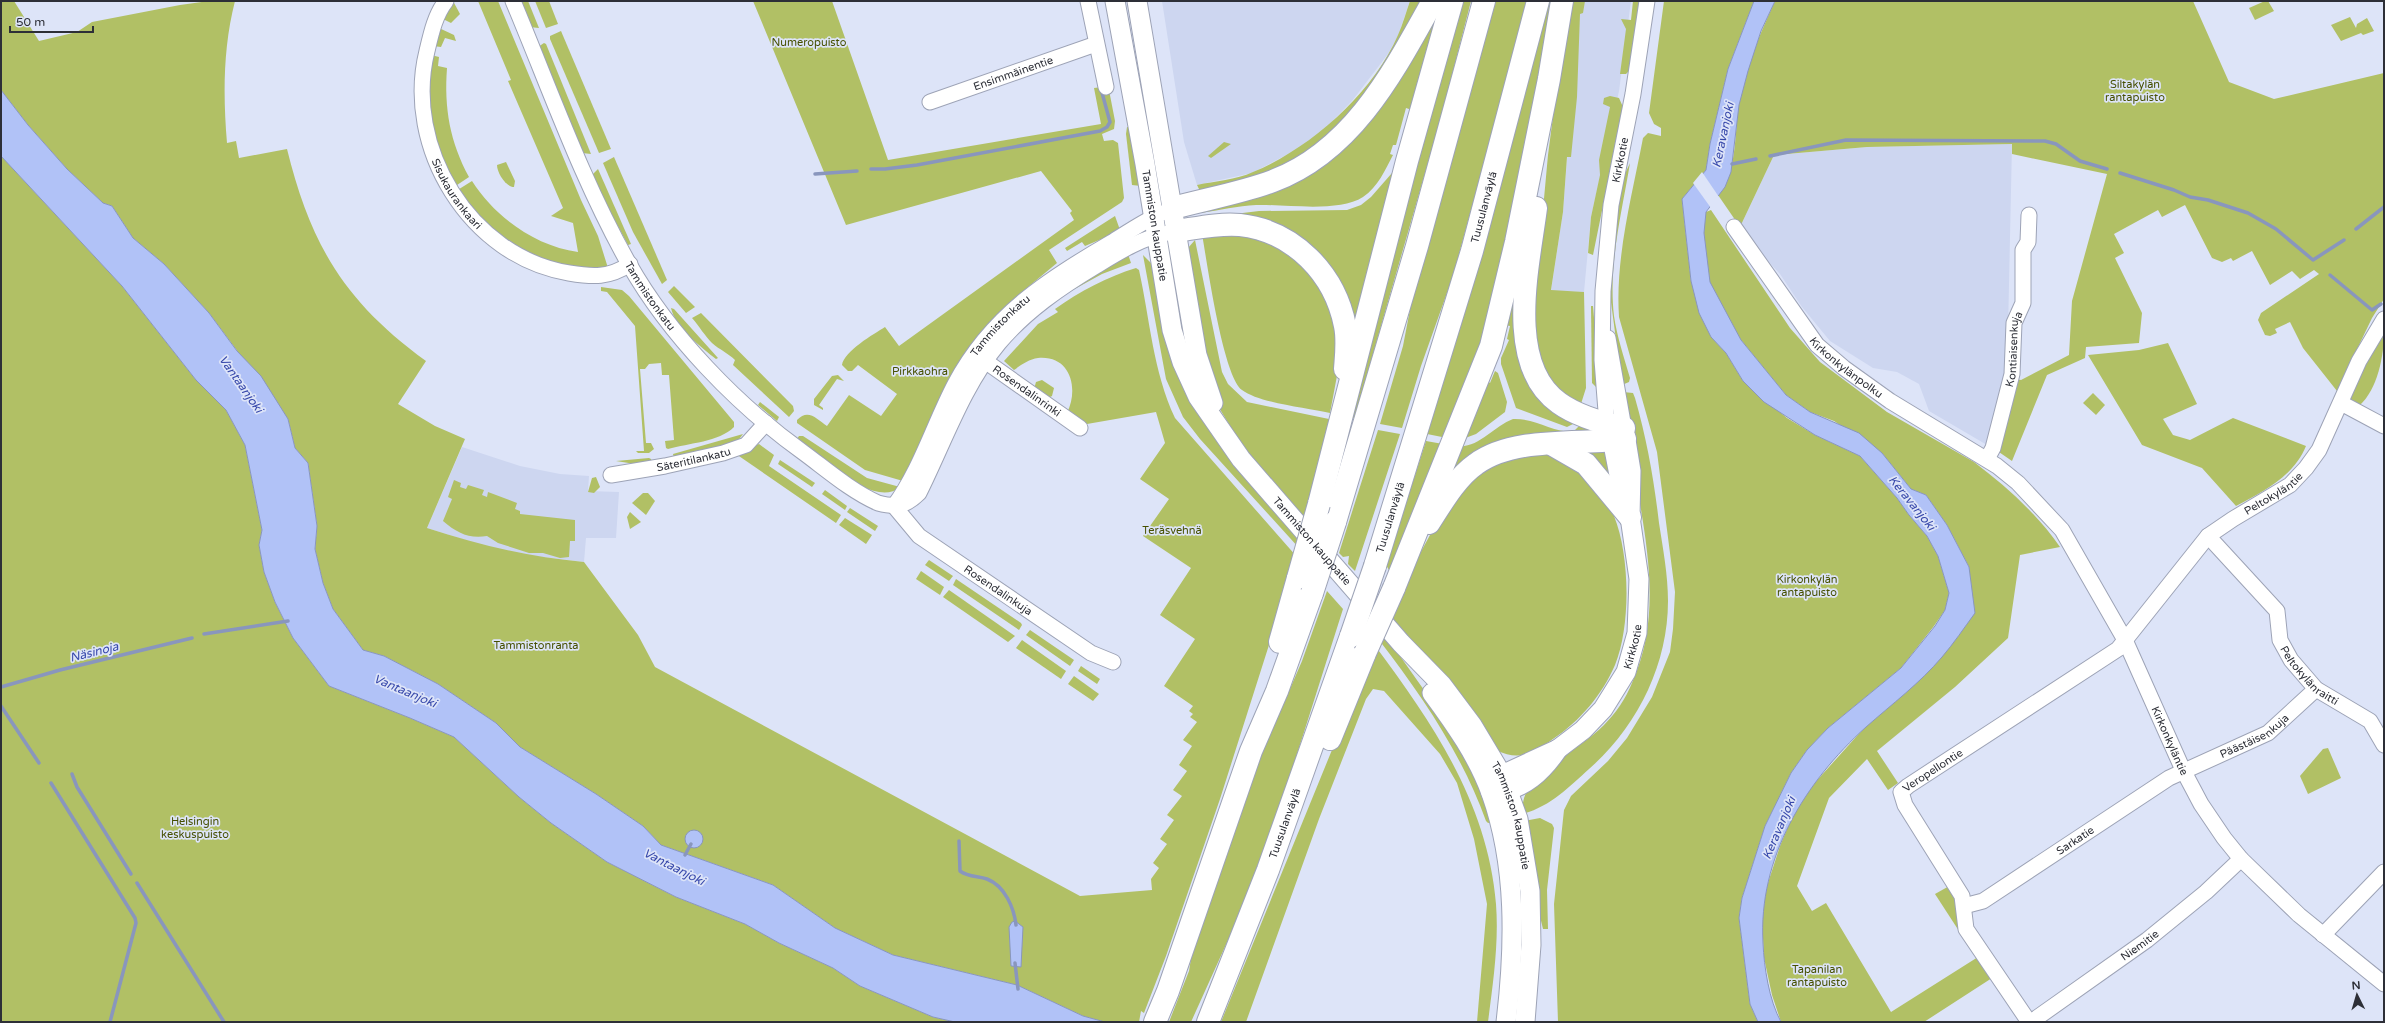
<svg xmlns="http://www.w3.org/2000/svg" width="2385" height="1023" font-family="'Varela Round',sans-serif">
	<rect width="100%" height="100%" fill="#dde4f8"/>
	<g fill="#cdd6f0">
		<polygon points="1162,1 1410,1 1398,36 1388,54 1352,101 1320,134 1296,150 1252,173 1197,185 1184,142"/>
		<polygon points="1579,1 1631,1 1619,91 1591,217 1584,292 1551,291 1563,212"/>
		<polygon points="2012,144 2007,378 1987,445 1929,411 1919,384 1897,372 1873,368 1830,341 1802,307 1780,274 1757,249 1741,225 1774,155 1867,147"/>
		<polygon points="462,447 520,466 560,474 589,476 588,491 619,492 616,538 586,538 584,562 526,555 481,545 427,528"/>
	</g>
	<g fill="#b1c065">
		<path d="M1 1H14L39 41 77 32 92 22 180 5 209 1H235C223 48 223 95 227 143L236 141 239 158 287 149C311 246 345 302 426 361L398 404 435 426 465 439 427 528C479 545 529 557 584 562L638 635 655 667 1080 896 1152 890 1151 879 1159 868 1153 863 1167 844 1160 839 1174 820 1167 815 1182 796 1173 790 1187 771 1179 765 1192 746 1183 740 1197 722 1190 717 1193 714 1189 711 1193 706 1164 686 1195 639 1160 615 1191 568 1143 536 1169 499 1140 479 1165 443 1156 412 1087 424 1067 413C1079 389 1071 355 1038 358 1029 359 1021 365 1014 370L1004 361 1038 324 1058 312 1055 309C1080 291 1107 277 1136 268L1139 270C1150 320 1153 371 1175 418L1297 557 1220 799 1166 956 1144 1013 1141 1011 1139 1022H1105L1083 1016 1017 985 893 955 835 928 773 885 661 845 643 826 596 794 520 747 496 723 438 684 384 656 363 650 333 609 323 583 315 549 317 526 308 463 295 448 288 419 209 313 164 264 133 238 112 206 103 203 67 169 28 125 1 90Z"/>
		<polygon points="453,1 460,14 451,23 443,19"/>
		<path d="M478 1H498L581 200 598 236 608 268 587 270 530 256 486 225 456 191 472 181C495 217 535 246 578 252L573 223 551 216 563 208 508 81 511 80Z"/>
		<polygon points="519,1 528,1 539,28 529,27"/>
		<polygon points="535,1 549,1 558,24 546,28"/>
		<path d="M753 1H832L888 160 1101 124 1094 88 1102 87 1109 90 1115 121 1114 129 1102 134 1104 141 1113 140 1118 143 1124 198 1122 202 1049 250 1057 263 1016 297 985 329 903 481 865 470 797 423V420C808 408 817 419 827 426L849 395 881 416 897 394 858 365 852 371H848L842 365C844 351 874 334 885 327L899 346 1074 220 1070 213 1072 211 1041 171 846 225Z"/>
		<path d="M1410 1H1424L1359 108 1323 142 1292 163 1251 179 1200 191 1197 185C1215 181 1236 180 1253 172 1311 148 1372 94 1398 35 1403 24 1406 12 1410 1Z"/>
		<path d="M1446 1 1412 110 1406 108 1396 145H1393L1390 154 1393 155C1385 170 1378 187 1363 197 1338 213 1285 204 1256 205 1238 206 1219 210 1201 213L1200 210 1297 177Z"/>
		<polygon points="1457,1 1471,1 1442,114 1358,406 1354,418 1346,417"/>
		<polygon points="1491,1 1528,1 1453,276 1421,366 1402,428 1380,424 1403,346 1418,268"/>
		<polygon points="1549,1 1556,1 1494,314 1447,438 1427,434 1492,211"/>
		<polygon points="1568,1 1585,1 1583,13 1580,14 1577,97 1571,157 1567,157 1563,212 1551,290 1584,292 1586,388 1580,407 1554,391 1531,340 1548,155"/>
		<polygon points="1633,1 1640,1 1630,70 1626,74 1620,74 1626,29 1621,19 1631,20"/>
		<path d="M1664 1H1754L1728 69 1710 144 1706 170 1682 199 1691 281 1711 337 1726 353 1743 381 1787 418 1815 435 1860 456 1897 498 1909 515 1927 536 1938 556 1949 593 1945 610 1934 626 1901 668 1828 728 1807 750 1791 773 1765 826 1742 898 1739 918 1750 1004 1758 1022H1558L1554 904 1564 810 1571 796 1608 761 1627 738 1652 697 1670 652 1673 629 1675 592 1657 452 1619 317C1615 258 1632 196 1643 138L1648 133 1661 136V128L1654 124 1649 113Z"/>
		<path d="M1775 1H2193L2229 82 2274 99 2384 73V299L2372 318 2337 391 2303 348 2290 322 2275 329 2277 333 2270 336 2265 335 2258 320 2261 313 2319 274 2314 270 2300 279 2292 271 2270 285 2252 251 2233 261 2231 258 2222 262 2212 258 2185 205 2162 217 2158 210 2114 234 2124 253 2115 258 2142 313 2139 343 2086 347 2085 358 2047 375 2012 461 1996 450 2016 379 2021 380 2069 355 2072 301 2107 174 2012 154V144L1867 147 1774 155 1740 227 1718 195C1738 169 1734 135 1739 104 1745 68 1760 34 1775 1Z"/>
		<polygon points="2265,1 2268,1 2274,11 2255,20 2249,8"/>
		<polygon points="2350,17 2356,28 2357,24 2367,18 2374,31 2363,35 2361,33 2341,41 2331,25"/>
		<polygon points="439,28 454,35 456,41 445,38 441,47 433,46"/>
		<polygon points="561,31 611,149 599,153 550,39 550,36"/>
		<polygon points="544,43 546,44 591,154 582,153 538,47"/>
		<path d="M431 55 439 57 438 66 447 68C444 108 450 142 469 177L454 187 439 156 428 103Z"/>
		<polygon points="1610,96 1619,98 1623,107 1593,255 1588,253 1591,217 1600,175 1599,160 1610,107 1603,104 1604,98"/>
		<polygon points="1127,127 1130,127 1141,186 1132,185 1126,134"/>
		<polygon points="1224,142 1231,144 1211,158 1208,156"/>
		<polygon points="1,156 122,286 196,380 226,410 245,445 262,530 259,545 264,572 275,602 293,638 329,686 410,718 454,737 519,797 551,823 607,862 676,897 745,924 779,943 833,968 860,986 933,1017 955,1022 1,1022"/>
		<polygon points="614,157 667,280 662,284 633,232 603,163"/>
		<path d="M506 162 515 181 514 187C506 187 497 173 497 165Z"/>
		<path d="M1630 163C1622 212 1608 265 1614 316 1617 337 1624 357 1630 378L1629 382 1622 385 1609 287 1610 255 1623 178Z"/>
		<polygon points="598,169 631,244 628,245 591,176"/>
		<polygon points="1392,173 1396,174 1355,337 1314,257 1202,218 1259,211 1347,210 1361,205 1371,197"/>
		<polygon points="1531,198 1518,336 1574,419 1573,424 1567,427 1516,408 1501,364 1501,358 1509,340 1507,339 1510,326 1505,325"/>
		<path d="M1711 210 1790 328 1820 362 1887 412 1974 462C2006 486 2037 514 2060 547L2020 555 2008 638 1955 687 1877 751 1898 783 1888 790 1867 759 1829 798 1797 886 1812 911 1826 903 1891 1012 1978 957 1992 978 1924 1022H1781L1772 995 1764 958 1762 919 1766 889 1780 846 1795 810 1811 787 1865 727 1903 695 1971 589 1969 567 1947 525 1926 495 1911 489 1882 453 1834 421 1810 412 1786 395 1741 340 1711 290 1702 233 1706 212Z"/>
		<polygon points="1115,216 1120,230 1118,232 1085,246 1082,242 1067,251 1065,248"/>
		<path d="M1202 234 1267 238 1314 272 1337 322 1339 365 1330 413C1307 408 1259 403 1242 390 1223 376 1207 262 1202 234Z"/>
		<polygon points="1195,240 1222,372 1228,384 1247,402 1329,419 1305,523 1250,459 1218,406 1210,382 1188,248"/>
		<polygon points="1128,254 1131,263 1102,274 1071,291 1070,287"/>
		<polygon points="1143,255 1153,265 1167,332 1301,540 1299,548 1200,439 1183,417 1166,379"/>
		<polygon points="674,286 695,307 686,313 668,292"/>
		<path d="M601 287 622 290 629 296 734 422V427C719 442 689 443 668 449L666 448 665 441 674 440 669 375H662L661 363 649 364 645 369H640L646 443H651L654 449 649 453H638L636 451H644L635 326 607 292 601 291Z"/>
		<polygon points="1591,306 1593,306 1600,387 1596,387 1592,383"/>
		<path d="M671 308 674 309 718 358 716 359C702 348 675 327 671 308Z"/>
		<path d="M701 313 793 406 794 411 789 417 733 365 735 360C728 353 720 350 712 343 705 336 699 326 692 318Z"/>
		<path d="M2384 332C2384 355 2378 389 2359 406L2351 400 2350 397 2368 355Z"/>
		<path d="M2168 343 2197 404 2163 419 2173 435 2190 440 2233 418 2306 446C2294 476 2263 492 2236 506L2202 468 2142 445 2088 355 2139 350Z"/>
		<polygon points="1495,371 1498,373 1507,402 1505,412 1476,434 1460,440 1486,380 1490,383"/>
		<polygon points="838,375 844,381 837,379 819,405 823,408 823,410 814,405 814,399 832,376"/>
		<polygon points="1042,380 1054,388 1052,396 1048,398 1034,389 1036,382"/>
		<path d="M1623 392 1633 393 1635 398C1647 440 1654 480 1659 523 1663 549 1668 575 1668 601 1668 665 1637 727 1589 769 1569 787 1550 807 1522 814 1522 807 1523 799 1526 793 1540 769 1583 746 1604 725 1616 713 1626 698 1632 683 1660 621 1649 556 1638 492 1633 459 1628 426 1623 392Z"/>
		<polygon points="2093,393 2105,405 2096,415 2083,403"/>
		<polygon points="760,402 779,417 777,421 758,405"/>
		<path d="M1513 419C1534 418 1552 432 1573 432L1583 422 1601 430 1540 439 1449 484 1457 446C1478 449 1494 426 1513 419Z"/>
		<polygon points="1378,430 1400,434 1355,571 1348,564 1349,556 1343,557 1339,553"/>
		<polygon points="743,434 737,442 674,458 673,454"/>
		<path d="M799 436H803L867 478 900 487C874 510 818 455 797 439Z"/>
		<polygon points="1426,441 1443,444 1392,575 1386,565"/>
		<polygon points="759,444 774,455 769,466 841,515 836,523 736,454"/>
		<polygon points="1605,447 1612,484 1577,449"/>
		<path d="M1542 453C1553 455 1569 459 1578 467 1585 472 1611 508 1614 516 1630 555 1631 626 1615 665 1602 695 1580 721 1553 739 1533 753 1520 762 1496 750L1389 618 1404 583 1430 535 1457 493 1496 460Z"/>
		<polygon points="649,458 651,459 652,462 635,464 616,461"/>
		<polygon points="780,460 815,483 812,487 778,464"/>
		<polygon points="596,477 600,487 594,493 588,492 592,478"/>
		<path d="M454 480 461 483 460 487 466 489 468 485 484 490 482 495 487 497 488 492 517 503 515 509 520 511V514L575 520V541H570L569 557 560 558 543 553H529L498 543 487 536C469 539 457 533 443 521L452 499 448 497Z"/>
		<polygon points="825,490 847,506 845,510 822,494"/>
		<polygon points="643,493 648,493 655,501 646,515 632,503"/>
		<polygon points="850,508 878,526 875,531 847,512"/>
		<polygon points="630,512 641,522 630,529 627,517"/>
		<polygon points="845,518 872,535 866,544 839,525"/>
		<polygon points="929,560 953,576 949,581 925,565"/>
		<polygon points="921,571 944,587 940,595 916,579"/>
		<polygon points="956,579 1021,623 1022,625 1019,630 953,585"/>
		<polygon points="949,590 1015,636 1008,642 943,597"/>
		<polygon points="1327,591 1343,609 1292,770 1261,857 1238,918 1191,1022 1169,1022 1189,971 1195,934 1258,763 1302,661"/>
		<polygon points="1030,630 1074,660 1070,666 1026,635"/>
		<path d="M1383 632 1448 724 1472 768 1493 822 1488 823 1486 821C1462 754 1422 696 1379 640Z"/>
		<polygon points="1022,640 1066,671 1061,679 1016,648"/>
		<path d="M1376 647C1434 725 1488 805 1496 904 1499 943 1493 983 1488 1022H1477L1487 904 1474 839 1457 783 1440 754 1384 691 1373 689 1366 699 1319 819 1246 1022H1221L1345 718Z"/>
		<polygon points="1081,666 1100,679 1097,684 1078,671"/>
		<polygon points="1074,676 1099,694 1093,701 1068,684"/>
		<polygon points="2328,748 2341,778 2308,794 2300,776 2323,749"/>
		<polygon points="1540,818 1552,824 1554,828 1547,890 1548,929 1543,929 1537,904 1524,821"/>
		<polygon points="1951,885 1956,902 1959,931 1935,894"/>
	</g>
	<g fill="#b1c2f7" stroke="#8996bd">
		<path d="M1754 1H1775L1761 31 1748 71 1739 105 1731 172 1725 187 1706 212 1704 233 1710 282 1741 340 1786 395 1810 412 1859 433 1882 453 1911 489 1926 495 1947 525 1969 567 1975 613C1964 628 1954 643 1942 657 1920 683 1892 704 1866 727 1805 782 1758 858 1763 943 1764 967 1769 1000 1781 1022H1758L1750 1004 1739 918 1742 898 1765 826 1791 773 1807 750 1828 728 1901 668 1935 626 1945 610 1949 593 1938 556 1927 536 1909 515 1897 498 1860 456 1815 435 1764 402 1743 381 1726 353 1711 337 1699 313 1691 281 1682 199 1706 170 1710 144 1728 69Z"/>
		<polygon points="1,90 28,125 67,169 103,203 112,206 133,238 164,264 209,313 237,351 261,376 288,419 295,448 308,463 317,526 315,549 323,583 333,609 363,650 384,656 438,684 496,723 520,747 596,794 643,826 661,845 773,885 835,928 893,955 1017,985 1083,1016 1105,1022 955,1022 933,1017 860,986 833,968 779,943 745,924 676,897 607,862 551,823 519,797 454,737 410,718 329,686 293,638 275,602 264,572 259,545 262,530 245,445 226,410 196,380 122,286 1,156"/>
		<circle cx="694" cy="839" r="9"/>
		<polygon points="1015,921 1023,927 1021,967 1011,966 1009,927 1012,922"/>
	</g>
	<polygon fill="#dde4f8" points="1702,172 1719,197 1711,208 1693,183"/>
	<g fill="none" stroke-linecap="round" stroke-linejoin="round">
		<g stroke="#8996bd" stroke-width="3.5">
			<polyline points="1770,156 1846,140 2045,141 2056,144 2080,161 2107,169"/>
			<polyline points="1732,164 1756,159"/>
			<polyline points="871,169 885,169 917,165 1100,131 1107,127 1110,122 1101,89"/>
			<polyline points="2120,173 2174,190 2190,197 2208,200 2248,213 2276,229 2313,260 2344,240"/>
			<polyline points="815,174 857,171"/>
			<polyline points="2356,229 2384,207"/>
			<polyline points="2330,275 2372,310 2381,304"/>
			<polyline points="204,634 288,621"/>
			<polyline points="1,687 60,670 192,638"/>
			<polyline points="1,706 39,763"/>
			<polyline points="72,774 77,787 131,874"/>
			<polyline points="51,783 135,918 136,923 110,1022"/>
			<path d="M959 841 960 871C968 877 978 876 987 879 1005 886 1014 908 1016 925"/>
			<polyline points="685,855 691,844"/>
			<polyline points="137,883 224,1022"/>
			<polyline points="1015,963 1018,989"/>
		</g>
		<defs>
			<g id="minor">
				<path id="s1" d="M446 1C435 15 431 34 427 51 403 147 470 257 569 273 593 277 609 278 630 264"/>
				<path id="s2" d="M513 1C550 89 582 181 629 264 669 335 738 406 804 453 827 470 851 491 878 503 897 508 906 506 919 493 944 443 963 386 999 343 1026 311 1061 287 1096 266 1119 252 1141 238 1168 233"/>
				<polyline points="1088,1 1106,87"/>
				<path id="s3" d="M930 102 1096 44"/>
				<path id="s4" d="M1734 227 1817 345 1844 368 1890 401 1997 466 2018 483 2062 530 2125 640 2183 770 2201 804 2224 838 2241 859 2299 915 2384 984"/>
				<polyline points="1608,338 1624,428"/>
				<path id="s5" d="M978 356 1080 428"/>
				<polyline points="2341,403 2384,426"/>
				<path id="s6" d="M1987 459 1993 448 2012 374 2014 323 2023 303V250L2028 242 2029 215"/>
				<path id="s7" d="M611 475 665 466 723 453 746 445 766 423"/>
				<path id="s8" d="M894 506C921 469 934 424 955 384 991 316 1048 279 1112 242 1128 232 1144 221 1162 213"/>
				<path id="s9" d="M894 506 919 536 1091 653 1113 662"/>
				<path id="s10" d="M1627 507 1617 475 1607 424 1602 360 1603 291 1611 205 1633 94 1647 1"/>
				<path id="s11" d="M2208 536 2277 611 2280 640 2291 660 2316 689 2370 721 2384 745"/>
				<path id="s12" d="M1964 906 1983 901 2169 778 2268 733 2316 689"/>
				<polyline points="2323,935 2384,872"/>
				<path id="s13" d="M2029 1022 1966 929 1962 896 1905 805 1901 792 1908 786 2118 649 2208 536 2233 519 2290 485 2306 468 2319 450 2359 361 2384 319"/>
				<path id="s14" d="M2031 1022 2147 940 2206 892 2241 859"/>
			</g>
			<g id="major">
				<path id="s15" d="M1115 1 1145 164 1172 330 1182 362 1198 397 1241 459 1401 643 1442 685 1472 725 1502 775 1518 819 1530 891 1531 945 1525 1022"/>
				<polyline points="1137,1 1197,355 1213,403"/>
				<path d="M1432 693C1455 724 1478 757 1491 793 1517 866 1515 946 1506 1022"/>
				<path d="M1496 792C1524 790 1543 771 1558 749"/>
				<path id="s16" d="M1491 793 1502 775 1558 749 1583 730 1603 709 1626 672 1637 633 1639 579 1630 517 1631 471 1624 428"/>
			</g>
			<g id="highway">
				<path d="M1173 208C1206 199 1241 193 1273 181 1353 151 1394 71 1433 1"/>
				<path d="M1536 208C1529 264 1504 364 1559 403 1577 416 1602 423 1624 428"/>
				<path d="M1176 231C1197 228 1219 223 1240 225 1294 231 1335 274 1345 326 1348 340 1346 355 1345 369"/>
				<polyline points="1553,445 1586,464 1630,517"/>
				<polyline points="1319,504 1407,161 1452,1"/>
				<polyline points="1335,522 1417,246 1484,1"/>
				<path d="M1429 523C1442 503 1456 478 1476 464 1514 436 1580 445 1625 439"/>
				<path id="s17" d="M1375 566 1472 251 1538 1"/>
				<polyline points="1394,588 1491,346 1516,242 1549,79 1562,1"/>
				<polyline points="1280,642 1298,578"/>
				<polyline points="1330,739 1365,653"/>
				<polyline points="1155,1022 1168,991 1251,751 1277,691 1312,593"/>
				<path id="s18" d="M1208 1022 1268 870 1351 636"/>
			</g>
		</defs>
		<use href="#minor" stroke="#9da3b6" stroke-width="17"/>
		<use href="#major" stroke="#9da3b6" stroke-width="21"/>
		<use href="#highway" stroke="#9da3b6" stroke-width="24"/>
		<use href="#minor" stroke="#fff" stroke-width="15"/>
		<use href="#major" stroke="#fff" stroke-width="19"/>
		<use href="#highway" stroke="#fff" stroke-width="22"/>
		<defs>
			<g id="highway-bridge">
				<polyline points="1298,578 1319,504"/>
				<polyline points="1312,593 1335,522"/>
				<polyline points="1351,636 1375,566"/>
				<polyline points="1365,653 1394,588"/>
			</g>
		</defs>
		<use href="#highway-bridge" stroke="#9da3b6" stroke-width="24" stroke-linecap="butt"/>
		<use href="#highway-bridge" stroke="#fff" stroke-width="22"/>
	</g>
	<g text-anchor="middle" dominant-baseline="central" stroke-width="3.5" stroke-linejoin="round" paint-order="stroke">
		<g font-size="11" fill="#465000" stroke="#dde4f8">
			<text x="809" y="42">Numeropuisto</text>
			<text x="2135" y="84">Siltakylän<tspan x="2135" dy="13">rantapuisto</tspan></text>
			<text x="920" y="371">Pirkkaohra</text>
			<text x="1172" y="530">Teräsvehnä</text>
			<text x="1807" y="579">Kirkonkylän<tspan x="1807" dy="13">rantapuisto</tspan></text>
			<text x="536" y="645">Tammistonranta</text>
			<text x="195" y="821">Helsingin<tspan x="195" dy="13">keskuspuisto</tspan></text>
			<text x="1817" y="969">Tapanilan<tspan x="1817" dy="13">rantapuisto</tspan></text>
		</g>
		<g font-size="11" fill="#2d2f37" stroke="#dde4f8">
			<text stroke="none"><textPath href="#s3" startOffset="88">Ensimmäinentie</textPath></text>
			<text stroke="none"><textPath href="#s10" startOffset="351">Kirkkotie</textPath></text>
			<text stroke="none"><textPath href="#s1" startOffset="205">Sisukaurankaari</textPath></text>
			<text stroke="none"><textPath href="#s17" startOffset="375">Tuusulanväylä</textPath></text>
			<text stroke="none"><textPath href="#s15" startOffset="228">Tammiston kauppatie</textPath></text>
			<text stroke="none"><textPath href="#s2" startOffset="326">Tammistonkatu</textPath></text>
			<text stroke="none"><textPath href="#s8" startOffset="211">Tammistonkatu</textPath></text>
			<text stroke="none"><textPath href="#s6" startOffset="114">Kontiaisenkuja</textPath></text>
			<text stroke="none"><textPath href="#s4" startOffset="181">Kirkonkylänpolku</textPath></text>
			<text stroke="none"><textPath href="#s5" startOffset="60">Rosendalinrinki</textPath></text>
			<text stroke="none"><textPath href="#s7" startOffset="84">Säteritilankatu</textPath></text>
			<text stroke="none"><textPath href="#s13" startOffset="749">Peltokyläntie</textPath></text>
			<text stroke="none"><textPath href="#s17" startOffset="51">Tuusulanväylä</textPath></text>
			<text stroke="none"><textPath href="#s15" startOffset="590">Tammiston kauppatie</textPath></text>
			<text stroke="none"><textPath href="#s9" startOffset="135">Rosendalinkuja</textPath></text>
			<text stroke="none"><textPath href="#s16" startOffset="213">Kirkkotie</textPath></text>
			<text stroke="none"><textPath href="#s11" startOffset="178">Peltokylänraitti</textPath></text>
			<text stroke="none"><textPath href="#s12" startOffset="338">Päästäisenkuja</textPath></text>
			<text stroke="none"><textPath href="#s4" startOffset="690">Kirkonkyläntie</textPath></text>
			<text stroke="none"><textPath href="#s13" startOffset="305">Veropellontie</textPath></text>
			<text stroke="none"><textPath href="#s15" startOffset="934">Tammiston kauppatie</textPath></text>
			<text stroke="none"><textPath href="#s18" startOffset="213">Tuusulanväylä</textPath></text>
			<text stroke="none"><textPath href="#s12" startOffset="130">Sarkatie</textPath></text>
			<text stroke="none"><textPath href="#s14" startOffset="133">Niemitie</textPath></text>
		</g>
		<g font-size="12" font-style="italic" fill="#3748ab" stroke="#dde4f8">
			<text transform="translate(1723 135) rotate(-78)">Keravanjoki</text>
			<text transform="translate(241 384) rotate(55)">Vantaanjoki</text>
			<text transform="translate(1912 503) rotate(51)">Keravanjoki</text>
			<text transform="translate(94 652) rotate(-14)">Näsinoja</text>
			<text transform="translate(405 691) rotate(23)">Vantaanjoki</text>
			<text transform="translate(1779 828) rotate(-67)">Keravanjoki</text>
			<text transform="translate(674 867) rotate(27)">Vantaanjoki</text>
		</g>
	</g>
	<rect width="2385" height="1023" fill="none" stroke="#2d2f37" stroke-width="4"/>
	<g transform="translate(2357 995) rotate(355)" stroke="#dde4f8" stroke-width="3" paint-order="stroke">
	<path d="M0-3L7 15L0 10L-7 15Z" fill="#2d2f37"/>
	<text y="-6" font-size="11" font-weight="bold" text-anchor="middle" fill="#2d2f37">N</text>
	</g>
	<path d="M10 26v6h83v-6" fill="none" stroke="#2d2f37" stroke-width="2"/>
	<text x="16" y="26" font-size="12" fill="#2d2f37" stroke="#dde4f8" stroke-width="3" paint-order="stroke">50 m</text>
</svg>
